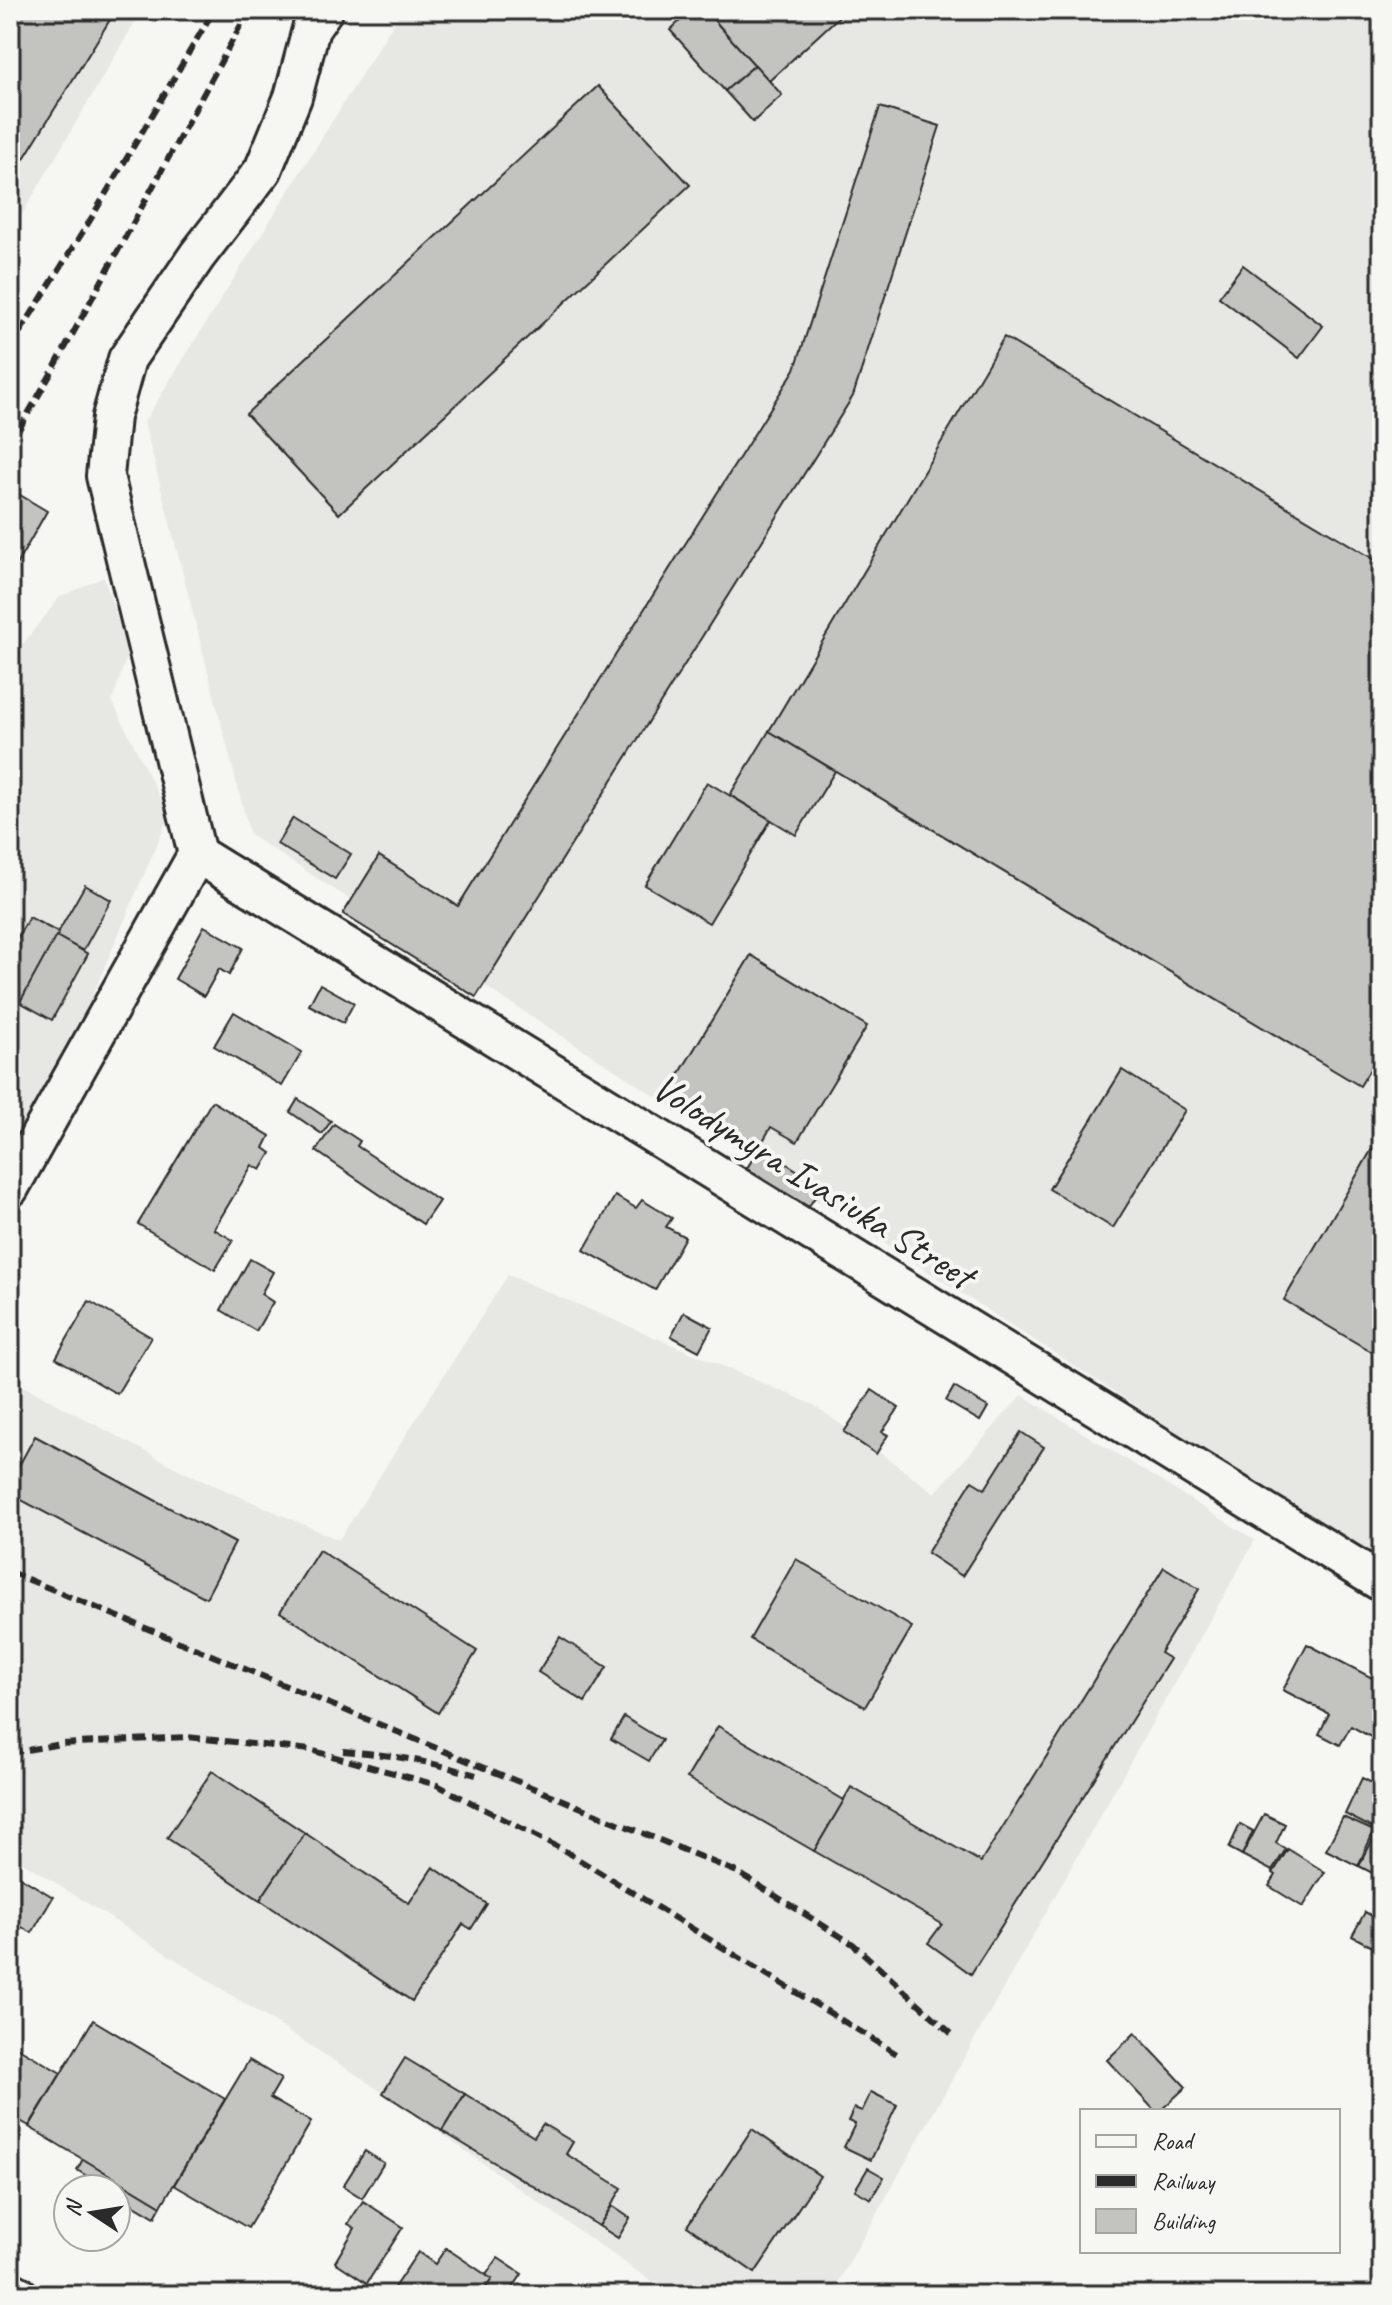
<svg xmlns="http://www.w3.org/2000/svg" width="1392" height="2305" font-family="Caveat,sans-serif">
	<rect width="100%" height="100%" fill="#f6f6f2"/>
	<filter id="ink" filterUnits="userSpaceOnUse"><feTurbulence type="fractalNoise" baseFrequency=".0125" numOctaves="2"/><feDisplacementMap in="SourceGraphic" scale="16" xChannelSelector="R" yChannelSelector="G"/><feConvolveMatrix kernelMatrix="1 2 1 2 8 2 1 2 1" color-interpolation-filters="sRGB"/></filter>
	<g filter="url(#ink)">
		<g fill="#e7e7e3">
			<polygon points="10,10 142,10 10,235"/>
			<polygon points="402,10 1382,10 1382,1564 250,835 144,422"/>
			<polygon points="104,577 128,653 112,701 169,816 55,1083 10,1155 10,660 60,597"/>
			<polygon points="508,1275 814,1405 935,1493 1022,1395 1255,1540 831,2295 671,2295 363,2079 10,1854 10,1379 184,1472 339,1540"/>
		</g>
		<g fill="#c3c3c0" stroke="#2b2b2b" stroke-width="2">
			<polygon points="10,10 116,10 10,181"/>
			<polygon points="692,10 705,10 755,65 725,91 670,30"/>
			<polygon points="705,10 844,10 845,11 769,81"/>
			<polygon points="755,65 782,95 753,122 725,91"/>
			<polygon points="598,86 690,185 339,514 246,414"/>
			<polygon points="880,107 940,126 853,396 476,997 343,914 379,856 458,906 795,369"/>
			<polygon points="1243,265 1323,326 1299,358 1219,297"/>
			<polygon points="1004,337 1382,564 1382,1049 1360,1086 769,731"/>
			<polygon points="15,492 47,511 10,576 10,502"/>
			<polygon points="769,731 835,771 796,835 730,795"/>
			<polygon points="707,782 771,820 709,923 645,885"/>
			<polygon points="293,818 351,854 335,879 277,844"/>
			<polygon points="85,885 111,900 83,951 56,936"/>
			<polygon points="29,917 59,933 20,1002 10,997 10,951"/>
			<polygon points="204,926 243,948 229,975 219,969 204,996 175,979"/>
			<polygon points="56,936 88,954 52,1020 20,1002"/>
			<polygon points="751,955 867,1026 797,1142 771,1127 760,1146 669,1091"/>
			<polygon points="320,984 354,1003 343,1023 309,1005"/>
			<polygon points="234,1012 302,1052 282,1086 214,1046"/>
			<polygon points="1122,1070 1185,1110 1113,1228 1049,1189"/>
			<polygon points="298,1099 331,1121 322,1134 290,1112"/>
			<polygon points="212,1101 270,1136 264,1148 271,1153 261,1170 252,1165 214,1229 233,1240 215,1270 138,1224"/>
			<polygon points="334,1124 360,1141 357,1146 439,1201 423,1224 316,1151"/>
			<polygon points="1382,1132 1382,1358 1284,1300"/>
			<polygon points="760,1147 822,1186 806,1211 744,1173"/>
			<polygon points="615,1196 636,1208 642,1200 672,1218 666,1227 685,1237 655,1290 584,1250"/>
			<polygon points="250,1259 273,1272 261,1294 273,1302 256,1331 221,1310"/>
			<polygon points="89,1301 151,1337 117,1394 56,1358"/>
			<polygon points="684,1312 712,1327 699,1351 671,1336"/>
			<polygon points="954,1387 988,1407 980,1421 946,1401"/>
			<polygon points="872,1390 899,1408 882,1432 888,1435 876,1454 844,1432"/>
			<polygon points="1021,1432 1044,1447 962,1576 927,1553 972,1481 985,1489"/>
			<polygon points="35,1436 235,1543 206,1598 10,1494 10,1482"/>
			<polygon points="319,1550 477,1651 438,1713 280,1612"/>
			<polygon points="796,1559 912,1627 865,1707 750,1639"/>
			<polygon points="1164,1567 1199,1589 1160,1653 1170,1659 971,1974 928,1943 942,1924 814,1851 851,1787 981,1862"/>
			<polygon points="560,1637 607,1667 585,1702 538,1672"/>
			<polygon points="1307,1644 1382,1683 1380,1742 1351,1726 1340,1745 1319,1734 1329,1714 1283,1690"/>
			<polygon points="624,1717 662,1740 649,1761 611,1739"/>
			<polygon points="718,1726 844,1800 814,1851 687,1778"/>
			<polygon points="212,1771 305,1833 260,1900 167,1838"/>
			<polygon points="1362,1778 1382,1788 1382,1818 1376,1830 1345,1814"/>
			<polygon points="1264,1814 1285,1824 1276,1843 1286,1849 1272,1871 1242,1855"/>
			<polygon points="1343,1817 1374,1831 1358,1866 1326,1850"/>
			<polygon points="1240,1824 1253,1831 1242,1855 1229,1848"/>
			<polygon points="1377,1832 1382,1835 1382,1878 1359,1866"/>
			<polygon points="305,1833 409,1903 433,1867 487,1904 471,1929 463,1924 412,2001 260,1900"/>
			<polygon points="1288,1849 1325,1872 1303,1907 1269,1886 1276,1875 1273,1873"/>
			<polygon points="10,1871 53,1897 32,1933 10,1920"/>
			<polygon points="1365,1912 1382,1921 1382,1952 1352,1936"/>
			<polygon points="93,2020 225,2099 161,2206 29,2127"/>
			<polygon points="1135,2033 1186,2087 1160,2111 1155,2111 1107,2060"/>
			<polygon points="10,2043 61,2073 29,2126 10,2115"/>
			<polygon points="405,2058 465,2094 442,2131 383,2093"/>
			<polygon points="249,2060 281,2079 270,2098 311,2122 248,2228 174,2185"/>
			<polygon points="871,2092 897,2105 871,2160 844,2147 855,2124 848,2121 854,2108 862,2111"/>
			<polygon points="465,2094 534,2137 543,2124 573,2142 566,2154 622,2188 599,2226 442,2131"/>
			<polygon points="752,2129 820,2176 755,2273 687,2226"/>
			<polygon points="365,2151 384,2163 362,2198 343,2186"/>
			<polygon points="83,2159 161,2206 155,2217 116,2194 116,2189 108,2189 77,2170"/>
			<polygon points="868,2168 884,2177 871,2199 855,2190"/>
			<polygon points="363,2201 403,2227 367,2283 335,2262 355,2228 348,2224"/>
			<polygon points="612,2206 630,2218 618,2238 599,2226"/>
			<polygon points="446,2248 492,2279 481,2295 389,2295 418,2252 435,2264"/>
			<polygon points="498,2258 522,2274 508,2295 481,2295 492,2279 486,2275"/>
		</g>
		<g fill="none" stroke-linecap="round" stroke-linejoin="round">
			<defs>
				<g id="street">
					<polyline points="197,854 1382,1583"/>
					<polyline points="10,1188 197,854 105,476 111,417 127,359 197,256 263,170 293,97 311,29 324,10"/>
					<polyline points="10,2290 19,2295"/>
				</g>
			</defs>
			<use href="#street" stroke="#2b2b2b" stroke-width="42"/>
			<use href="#street" stroke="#f6f6f2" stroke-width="36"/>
			<g stroke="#2b2b2b" stroke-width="6" stroke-dasharray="12 6" stroke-linecap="butt">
				<polyline points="10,348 89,222 214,10"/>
				<polyline points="10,445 52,372 249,10"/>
				<polyline points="10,1572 737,1872 853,1944 953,2035"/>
				<path d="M343 1751C389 1754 432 1762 476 1775"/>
				<polyline points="10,1753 61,1744 186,1737 310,1750 437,1785 560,1848 897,2054"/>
			</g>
		</g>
	</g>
	<g text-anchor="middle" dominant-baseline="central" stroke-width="8" stroke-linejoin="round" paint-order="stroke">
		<g font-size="40" fill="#2b2b2b" stroke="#f6f6f2">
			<text transform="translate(813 1181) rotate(32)">Volodymyra Ivasiuka Street</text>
		</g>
	</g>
	<rect width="1392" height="2305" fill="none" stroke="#f6f6f2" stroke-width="40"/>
	<rect x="20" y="20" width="1352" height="2265" fill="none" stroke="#2b2b2b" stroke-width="3" filter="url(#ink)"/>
	<rect x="1080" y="2109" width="260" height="144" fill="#f6f6f2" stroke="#a5a5a2" stroke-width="2"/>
	<rect x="1096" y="2135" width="40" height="12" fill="#f6f6f2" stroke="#a5a5a2" stroke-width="2"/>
	<text x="1152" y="2149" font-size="24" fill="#2b2b2b">Road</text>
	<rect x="1096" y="2175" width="40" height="12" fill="#2b2b2b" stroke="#a5a5a2" stroke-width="2"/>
	<text x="1152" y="2189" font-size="24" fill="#2b2b2b">Railway</text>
	<rect x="1096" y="2209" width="40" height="24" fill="#c3c3c0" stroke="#a5a5a2" stroke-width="2"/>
	<text x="1152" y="2229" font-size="24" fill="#2b2b2b">Building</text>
	<g transform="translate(92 2213) rotate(282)"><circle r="38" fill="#f6f6f2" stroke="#a5a5a2" stroke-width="2"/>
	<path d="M0-6L14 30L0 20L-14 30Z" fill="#2b2b2b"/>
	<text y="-12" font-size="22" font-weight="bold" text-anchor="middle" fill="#2b2b2b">N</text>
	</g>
</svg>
